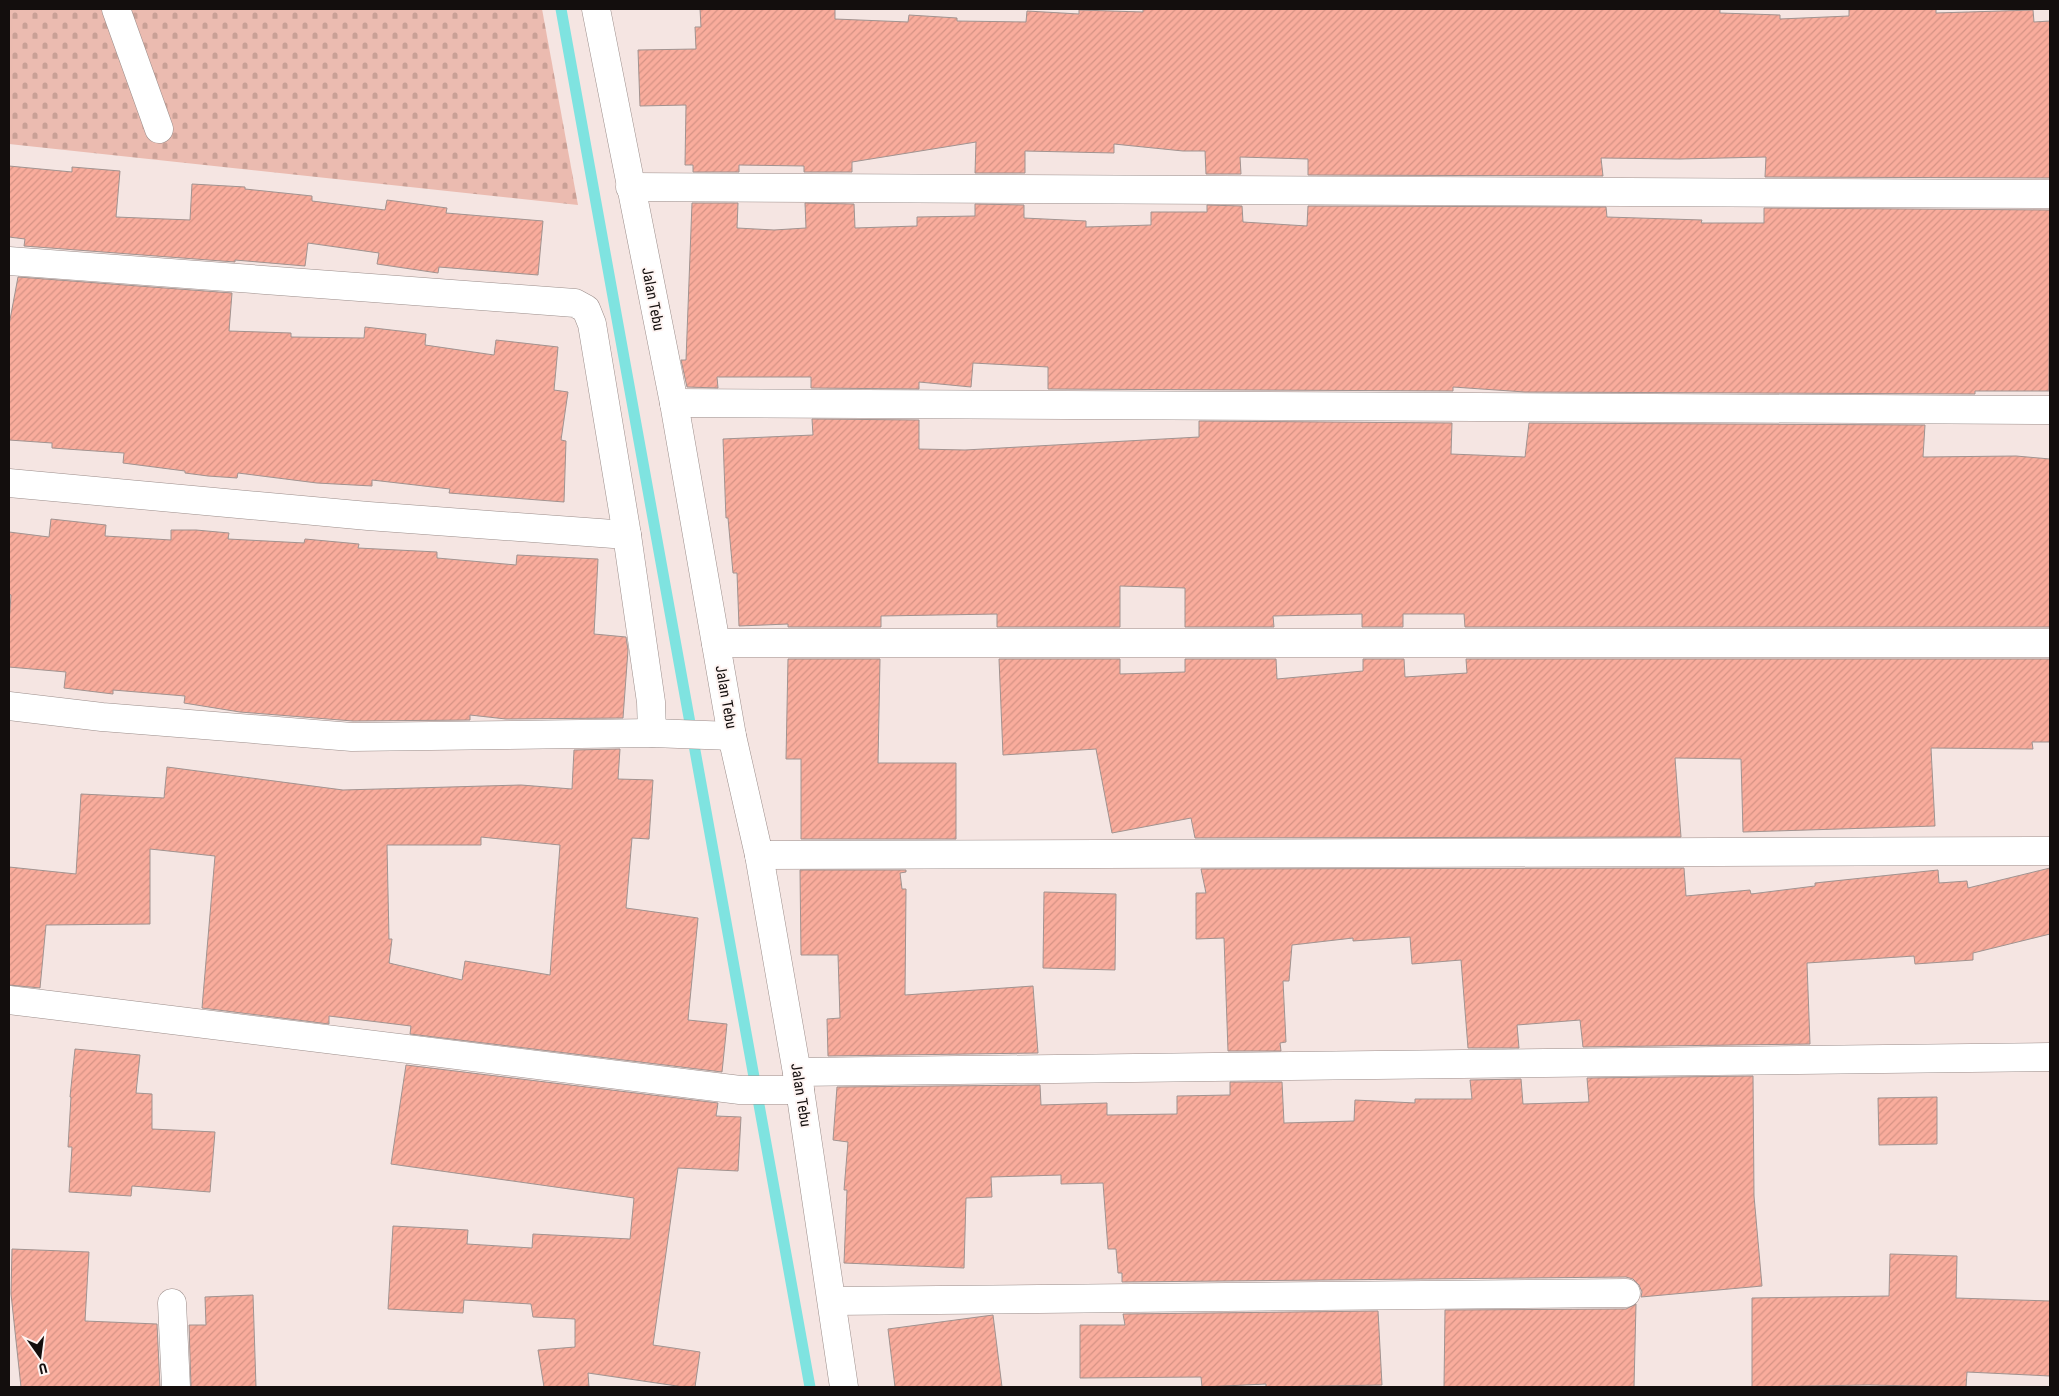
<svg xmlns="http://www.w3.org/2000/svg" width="2059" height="1396" font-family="'Roboto Condensed',sans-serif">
	<defs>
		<pattern id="cemetery-stones" width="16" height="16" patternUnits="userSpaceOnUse" patternTransform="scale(1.25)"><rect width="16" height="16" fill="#ebbbb0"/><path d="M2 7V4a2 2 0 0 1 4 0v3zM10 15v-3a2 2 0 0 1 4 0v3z" fill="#c9a096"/></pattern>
		<pattern id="building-hatch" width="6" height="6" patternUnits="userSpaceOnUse" patternTransform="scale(1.25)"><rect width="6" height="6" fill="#f9ac9c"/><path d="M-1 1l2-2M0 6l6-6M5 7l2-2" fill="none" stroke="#d59385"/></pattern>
	</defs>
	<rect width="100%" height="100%" fill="#f5e5e2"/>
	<polygon fill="url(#cemetery-stones)" points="9,9 542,9 578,205 9,144"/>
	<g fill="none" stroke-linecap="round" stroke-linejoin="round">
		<polyline stroke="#7fe3e0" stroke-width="11" points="561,9 810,1387"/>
	</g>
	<g fill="url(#building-hatch)" stroke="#a19390" fill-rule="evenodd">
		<polygon points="700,9 835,9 835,19 908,22 909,15 957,18 957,21 1026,22 1027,11 1079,14 1079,10 1143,12 1143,9 1720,9 1720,13 1780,15 1780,19 1849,16 1849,9 1936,9 1936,13 2033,10 2034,22 2050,21 2050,178 1765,177 1766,157 1679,159 1601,158 1603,176 1308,175 1308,159 1240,157 1241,174 1206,174 1205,151 1183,151 1114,144 1114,153 1025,151 1025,173 975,173 976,142 852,162 852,172 804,172 804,166 739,165 739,172 693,172 693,165 685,165 686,105 640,106 638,50 696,49 695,27 701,27"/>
		<polygon points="9,166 72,172 72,167 120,171 116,217 190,220 192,184 245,187 245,189 312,196 312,201 385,210 387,200 447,208 446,213 543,221 538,275 439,267 438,273 377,264 379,253 308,243 305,266 235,260 235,262 24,246 25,239 9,237"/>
		<polygon points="692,203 738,203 737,228 774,230 806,228 805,203 854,204 855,228 917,226 917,217 975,216 975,204 1024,205 1024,218 1086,221 1086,227 1151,225 1151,212 1207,212 1207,205 1242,206 1243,222 1307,226 1308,206 1606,207 1607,217 1702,220 1701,223 1764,223 1764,208 2050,210 2049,391 1975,391 1975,394 1525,392 1453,387 1453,391 1048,389 1048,367 973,363 971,387 919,382 919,389 811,388 811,377 717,377 718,388 687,387 681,360 686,360"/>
		<polygon points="18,277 232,293 229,331 291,333 291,337 364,338 365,327 426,334 425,345 494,355 496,340 558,347 554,390 568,392 561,440 566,441 564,502 449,493 450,489 372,480 372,486 317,483 238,473 237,478 208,476 185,473 185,471 123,463 124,453 52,448 52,443 9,440 9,325"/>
		<polygon points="812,419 919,420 919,449 965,450 1199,437 1199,421 1452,423 1451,454 1525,457 1529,423 1925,425 1923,457 2016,456 2050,459 2050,627 1465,627 1464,614 1403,614 1403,627 1362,627 1362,614 1273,616 1274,627 1185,627 1185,588 1120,586 1120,627 997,627 997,614 881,616 881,627 788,627 788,624 739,626 737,573 733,573 728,518 726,518 723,439 813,435"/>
		<polygon points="51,519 106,525 105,536 171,540 171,530 196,530 229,533 228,539 304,543 305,539 359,544 358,548 437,552 437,558 516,565 517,555 598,559 594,634 626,637 628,650 623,718 506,719 470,715 470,720 353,721 240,712 184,703 185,696 113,690 113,694 64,688 66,672 9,667 9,624 11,595 9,594 9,532 49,537"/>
		<polygon points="788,659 880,659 878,763 956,763 956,839 801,839 801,759 786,759"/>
		<polygon points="999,659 1120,659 1120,674 1185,672 1185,659 1276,659 1277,679 1363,671 1363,659 1404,659 1405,677 1467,673 1466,659 2050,659 2050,742 2032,742 2033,749 1931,748 1935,826 1743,832 1741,759 1675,758 1681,837 1195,838 1191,818 1112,833 1096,749 1003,755"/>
		<path d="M620 749 618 779 653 780 649 839 632 838 626 908 698 918 688 1020 727 1024 722 1072 410 1034 411 1026 329 1016V1024L202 1008 215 856 150 849V924L46 925 40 988 9 985V867L76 874 81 794 164 798 167 767 343 790 521 785 572 789 574 750ZM481 837 560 845 550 975 465 961 462 980 389 963 392 939H389L387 845H481Z"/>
		<polygon points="1684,868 1686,896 1750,890 1751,894 1815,886 1815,883 1938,870 1939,883 1967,881 1968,888 2050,868 2050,934 1973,953 1973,960 1915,964 1914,956 1807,963 1810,1044 1583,1047 1580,1020 1517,1025 1519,1048 1468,1048 1461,960 1412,964 1410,937 1353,941 1353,938 1292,945 1289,981 1283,981 1286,1042 1280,1043 1281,1051 1228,1051 1224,938 1196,939 1196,893 1206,893 1201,869"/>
		<polygon points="800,870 906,870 906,872 900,873 902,889 906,889 905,995 1033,986 1038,1053 828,1056 827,1019 840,1018 838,955 801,955"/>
		<polygon points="1044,892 1116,894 1115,970 1043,968"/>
		<polygon points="75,1049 140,1055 136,1093 152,1094 152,1129 215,1132 210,1192 132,1186 131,1196 69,1192 72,1147 68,1147 71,1097 70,1097"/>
		<polygon points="406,1065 718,1103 716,1116 741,1117 738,1171 678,1168 653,1345 700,1352 695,1387 684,1387 588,1373 589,1387 544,1387 538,1350 575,1347 575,1319 533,1317 531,1304 464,1300 463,1313 388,1309 393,1226 468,1230 467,1244 532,1248 533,1234 630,1239 634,1198 391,1164"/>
		<polygon points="1753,1076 1754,1196 1762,1286 1641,1297 1642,1292 1639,1285 1633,1279 1626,1277 1122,1282 1122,1273 1118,1273 1116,1249 1108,1249 1103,1183 1061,1184 1061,1175 991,1177 992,1197 966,1198 964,1268 844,1263 847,1190 844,1190 848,1142 833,1140 837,1087 1040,1085 1041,1105 1107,1103 1107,1115 1177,1114 1177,1096 1230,1095 1230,1082 1282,1082 1284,1123 1354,1121 1355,1100 1415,1103 1415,1099 1472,1099 1470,1080 1521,1079 1523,1104 1589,1102 1587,1078"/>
		<polygon points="1937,1097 1937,1144 1879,1145 1878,1098"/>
		<polygon points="12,1249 89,1252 85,1321 157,1324 160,1387 21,1387 11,1294"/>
		<polygon points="1890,1254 1957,1256 1956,1298 2050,1301 2050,1376 1967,1372 1966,1387 1868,1385 1752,1387 1752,1298 1889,1296"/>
		<polygon points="253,1295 256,1387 191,1387 189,1325 206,1325 205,1297"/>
		<polygon points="1636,1304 1634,1387 1444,1387 1445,1310 1626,1309"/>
		<polygon points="1378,1311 1382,1385 1266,1387 1266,1384 1202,1387 1201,1377 1080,1378 1080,1325 1125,1325 1123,1314"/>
		<polygon points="993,1315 1002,1387 895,1387 888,1329"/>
	</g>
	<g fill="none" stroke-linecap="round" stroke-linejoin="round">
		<defs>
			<g id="minor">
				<polyline points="116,9 159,129"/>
				<polyline points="596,9 674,403 732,736 759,855 800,1090 844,1387"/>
				<polyline points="630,187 2050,194"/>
				<polyline points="9,261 575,303 586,309 592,324 627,535 651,702 652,733"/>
				<polyline points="674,403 2050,410"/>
				<polyline points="9,483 368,516 627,535"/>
				<polyline points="716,643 2050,643"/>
				<polyline points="9,706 102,717 352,737 652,733 732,736"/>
				<polyline points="759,855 2050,851"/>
				<polyline points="9,1000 740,1090 800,1090"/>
				<polyline points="797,1072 2050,1057"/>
				<polyline points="833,1301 1626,1293"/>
				<polyline points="172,1303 176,1387"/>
			</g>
		</defs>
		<use href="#minor" stroke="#9b8d8a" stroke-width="29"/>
		<use href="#minor" stroke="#fff" stroke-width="28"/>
	</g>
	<g text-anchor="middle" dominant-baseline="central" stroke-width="4" stroke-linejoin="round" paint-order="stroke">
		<g font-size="15" fill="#130e0d" stroke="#fef4f2">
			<text transform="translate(653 299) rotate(79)">Jalan Tebu</text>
			<text transform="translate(726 697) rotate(80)">Jalan Tebu</text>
			<text transform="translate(801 1095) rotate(81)">Jalan Tebu</text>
		</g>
	</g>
	<rect width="2059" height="1396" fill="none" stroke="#130e0d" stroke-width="20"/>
	<g transform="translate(40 1356) rotate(166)" stroke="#fef4f2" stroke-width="4" paint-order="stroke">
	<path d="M0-4L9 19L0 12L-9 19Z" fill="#130e0d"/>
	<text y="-8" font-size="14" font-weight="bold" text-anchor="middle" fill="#130e0d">U</text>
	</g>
</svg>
